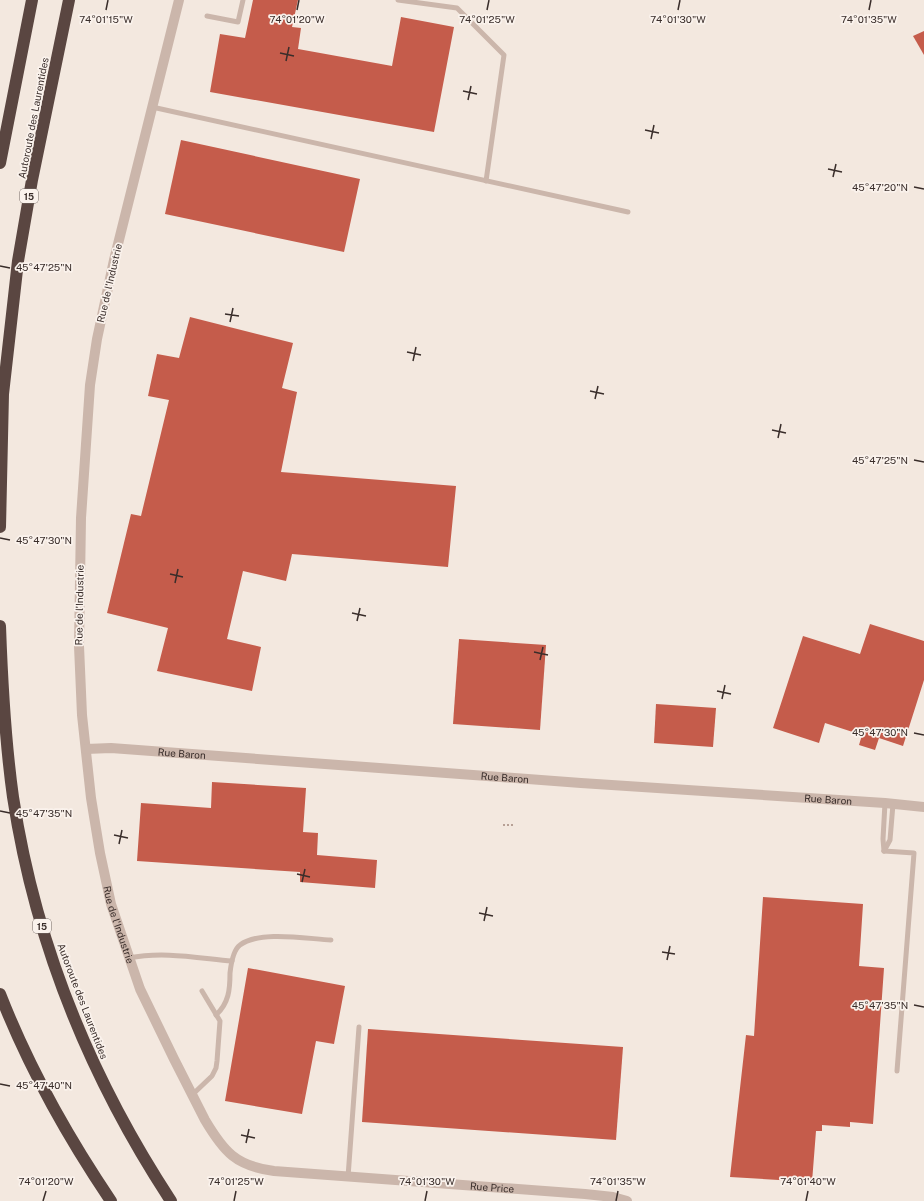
<svg xmlns="http://www.w3.org/2000/svg" width="924" height="1201" font-family="'Public Sans',sans-serif">
	<rect width="100%" height="100%" fill="#f3e8df"/>
	<g fill="#c55c4b">
		<polygon points="253,0 298,0 292,27 301,28 298,49 392,66 401,17 454,27 434,132 210,92 220,34 245,38"/>
		<polygon points="924,31 924,55 913,36"/>
		<polygon points="181,140 360,179 344,252 165,214"/>
		<polygon points="190,317 293,343 282,388 297,392 281,472 456,486 448,567 292,554 286,581 243,571 227,639 261,647 252,691 157,671 168,628 107,613 131,514 141,516 169,400 148,396 157,354 179,358"/>
		<polygon points="870,624 924,641 924,680 903,746 879,738 875,750 859,745 862,735 825,723 819,743 773,728 803,636 860,654"/>
		<polygon points="459,639 546,645 540,730 453,724"/>
		<polygon points="656,704 716,708 713,747 654,743"/>
		<polygon points="212,782 306,788 303,832 318,833 317,855 377,860 375,888 300,882 300,872 137,861 141,803 211,808"/>
		<polygon points="763,897 863,904 859,966 884,968 873,1124 850,1122 850,1127 822,1125 822,1131 816,1131 812,1182 730,1177 746,1035 754,1036"/>
		<polygon points="248,968 345,986 334,1044 316,1041 302,1114 225,1101"/>
		<polygon points="368,1029 623,1047 616,1140 362,1122"/>
	</g>
	<g fill="none" stroke-linecap="round" stroke-linejoin="round">
		<polyline stroke="#b7a095" stroke-width="2" stroke-dasharray="2 2" stroke-linecap="butt" points="503,825 513,825"/>
		<g stroke="#cbb6ab" stroke-width="5">
			<polyline points="398,0 457,8 504,55 486,181"/>
			<polyline points="207,16 238,22 243,0"/>
			<polyline points="152,107 628,212"/>
			<polyline points="884,851 914,853 897,1071"/>
			<polyline points="884,851 890,840 893,804"/>
			<polyline points="884,851 883,839 885,803"/>
			<path d="M129 958C163 951 198 958 232 961"/>
			<path d="M216 1015C229 1003 230 989 230 973 231 964 233 950 240 945 260 930 308 939 331 940"/>
			<polyline points="192,1095 212,1076 216,1068 217,1061 220,1021 202,991"/>
			<polyline points="348,1177 359,1027"/>
		</g>
		<g stroke="#cbb6ab" stroke-width="10">
			<path id="s1" d="M179 0 114 260 97 339 90 385 81 518 79 646 82 715 91 798 100 853 111 904 140 989 174 1059 205 1120C224 1152 236 1166 274 1171L585 1194 613 1197 627 1201"/>
			<path id="s2" d="M86 749 111 748 581 783 885 803 924 807"/>
		</g>
		<g stroke="#5a4641" stroke-width="12">
			<polyline points="0,163 32,0"/>
			<polyline points="0,527 3,394 18,261 32,180 69,0"/>
			<path d="M0 626C2 683 5 740 13 797 35 942 91 1079 171 1201"/>
			<path d="M0 994C29 1068 67 1136 111 1201"/>
		</g>
	</g>
	<path fill="none" stroke="#392d2a" stroke-width="1.5" d="M106 10 108 0M297 10 299 0M487 10 489 0M678 10 680 0M869 10 871 0M280 53 294 56M286 61 289 47M463 91 477 94M468 100 471 86M645 130 659 133M651 139 654 125M828 169 842 172M833 177 836 164M914 187 924 189M0 266 10 268M225 314 239 316M230 322 233 308M407 352 421 355M413 361 416 347M590 391 604 394M595 399 598 386M772 430 786 433M778 438 781 424M914 460 924 462M0 538 10 540M170 574 183 577M175 583 178 569M352 613 366 616M357 621 360 608M534 652 548 655M540 660 543 647M717 691 731 694M722 699 725 685M914 733 924 735M0 811 10 813M114 835 128 838M119 844 122 830M297 874 310 877M302 882 305 869M479 913 493 916M484 921 487 907M662 952 675 954M667 960 670 946M914 1005 924 1007M0 1084 10 1086M241 1135 255 1138M246 1143 249 1129M43 1201 46 1191M234 1201 236 1191M425 1201 427 1191M616 1201 618 1191M806 1201 808 1191"/>
	<g text-anchor="middle" dominant-baseline="central" stroke-width="3.5" stroke-linejoin="round" paint-order="stroke">
		<g fill="#faf2ec" stroke="#736864" stroke-width="1">
			<rect x="20" y="189" width="18" height="14" rx="3"/>
			<rect x="33" y="919" width="18" height="14" rx="3"/>
		</g>
		<g font-size="9" font-weight="bold" fill="#392d2a">
			<text x="29" y="196">15</text>
			<text x="42" y="926">15</text>
		</g>
		<g font-size="10" fill="#392d2a" stroke="#faf2ec">
			<text transform="translate(33 118) rotate(-79)">Autoroute des Laurentides</text>
			<text transform="translate(109 283) rotate(-77)">Rue de l'Industrie</text>
			<text transform="translate(79 605) rotate(-89)">Rue de l'Industrie</text>
			<text stroke="none"><textPath href="#s2" startOffset="96">Rue Baron</textPath></text>
			<text stroke="none"><textPath href="#s2" startOffset="420">Rue Baron</textPath></text>
			<text stroke="none"><textPath href="#s2" startOffset="744">Rue Baron</textPath></text>
			<text stroke="none"><textPath href="#s1" startOffset="939">Rue de l'Industrie</textPath></text>
			<text transform="translate(83 1001) rotate(69)">Autoroute des Laurentides</text>
			<text stroke="none"><textPath href="#s1" startOffset="1462">Rue Price</textPath></text>
		</g>
	</g>
	<g font-size="10" text-anchor="middle" fill="#392d2a" stroke="#faf2ec" stroke-width="3.5" stroke-linejoin="round" paint-order="stroke">
		<text x="106" y="23">74°01'15"W</text>
		<text x="297" y="23">74°01'20"W</text>
		<text x="487" y="23">74°01'25"W</text>
		<text x="678" y="23">74°01'30"W</text>
		<text x="869" y="23">74°01'35"W</text>
		<text x="880" y="191">45°47'20"N</text>
		<text x="44" y="271">45°47'25"N</text>
		<text x="880" y="464">45°47'25"N</text>
		<text x="44" y="544">45°47'30"N</text>
		<text x="880" y="736">45°47'30"N</text>
		<text x="44" y="817">45°47'35"N</text>
		<text x="880" y="1009">45°47'35"N</text>
		<text x="44" y="1089">45°47'40"N</text>
		<text x="46" y="1185">74°01'20"W</text>
		<text x="236" y="1185">74°01'25"W</text>
		<text x="427" y="1185">74°01'30"W</text>
		<text x="618" y="1185">74°01'35"W</text>
		<text x="808" y="1185">74°01'40"W</text>
	</g>
</svg>
